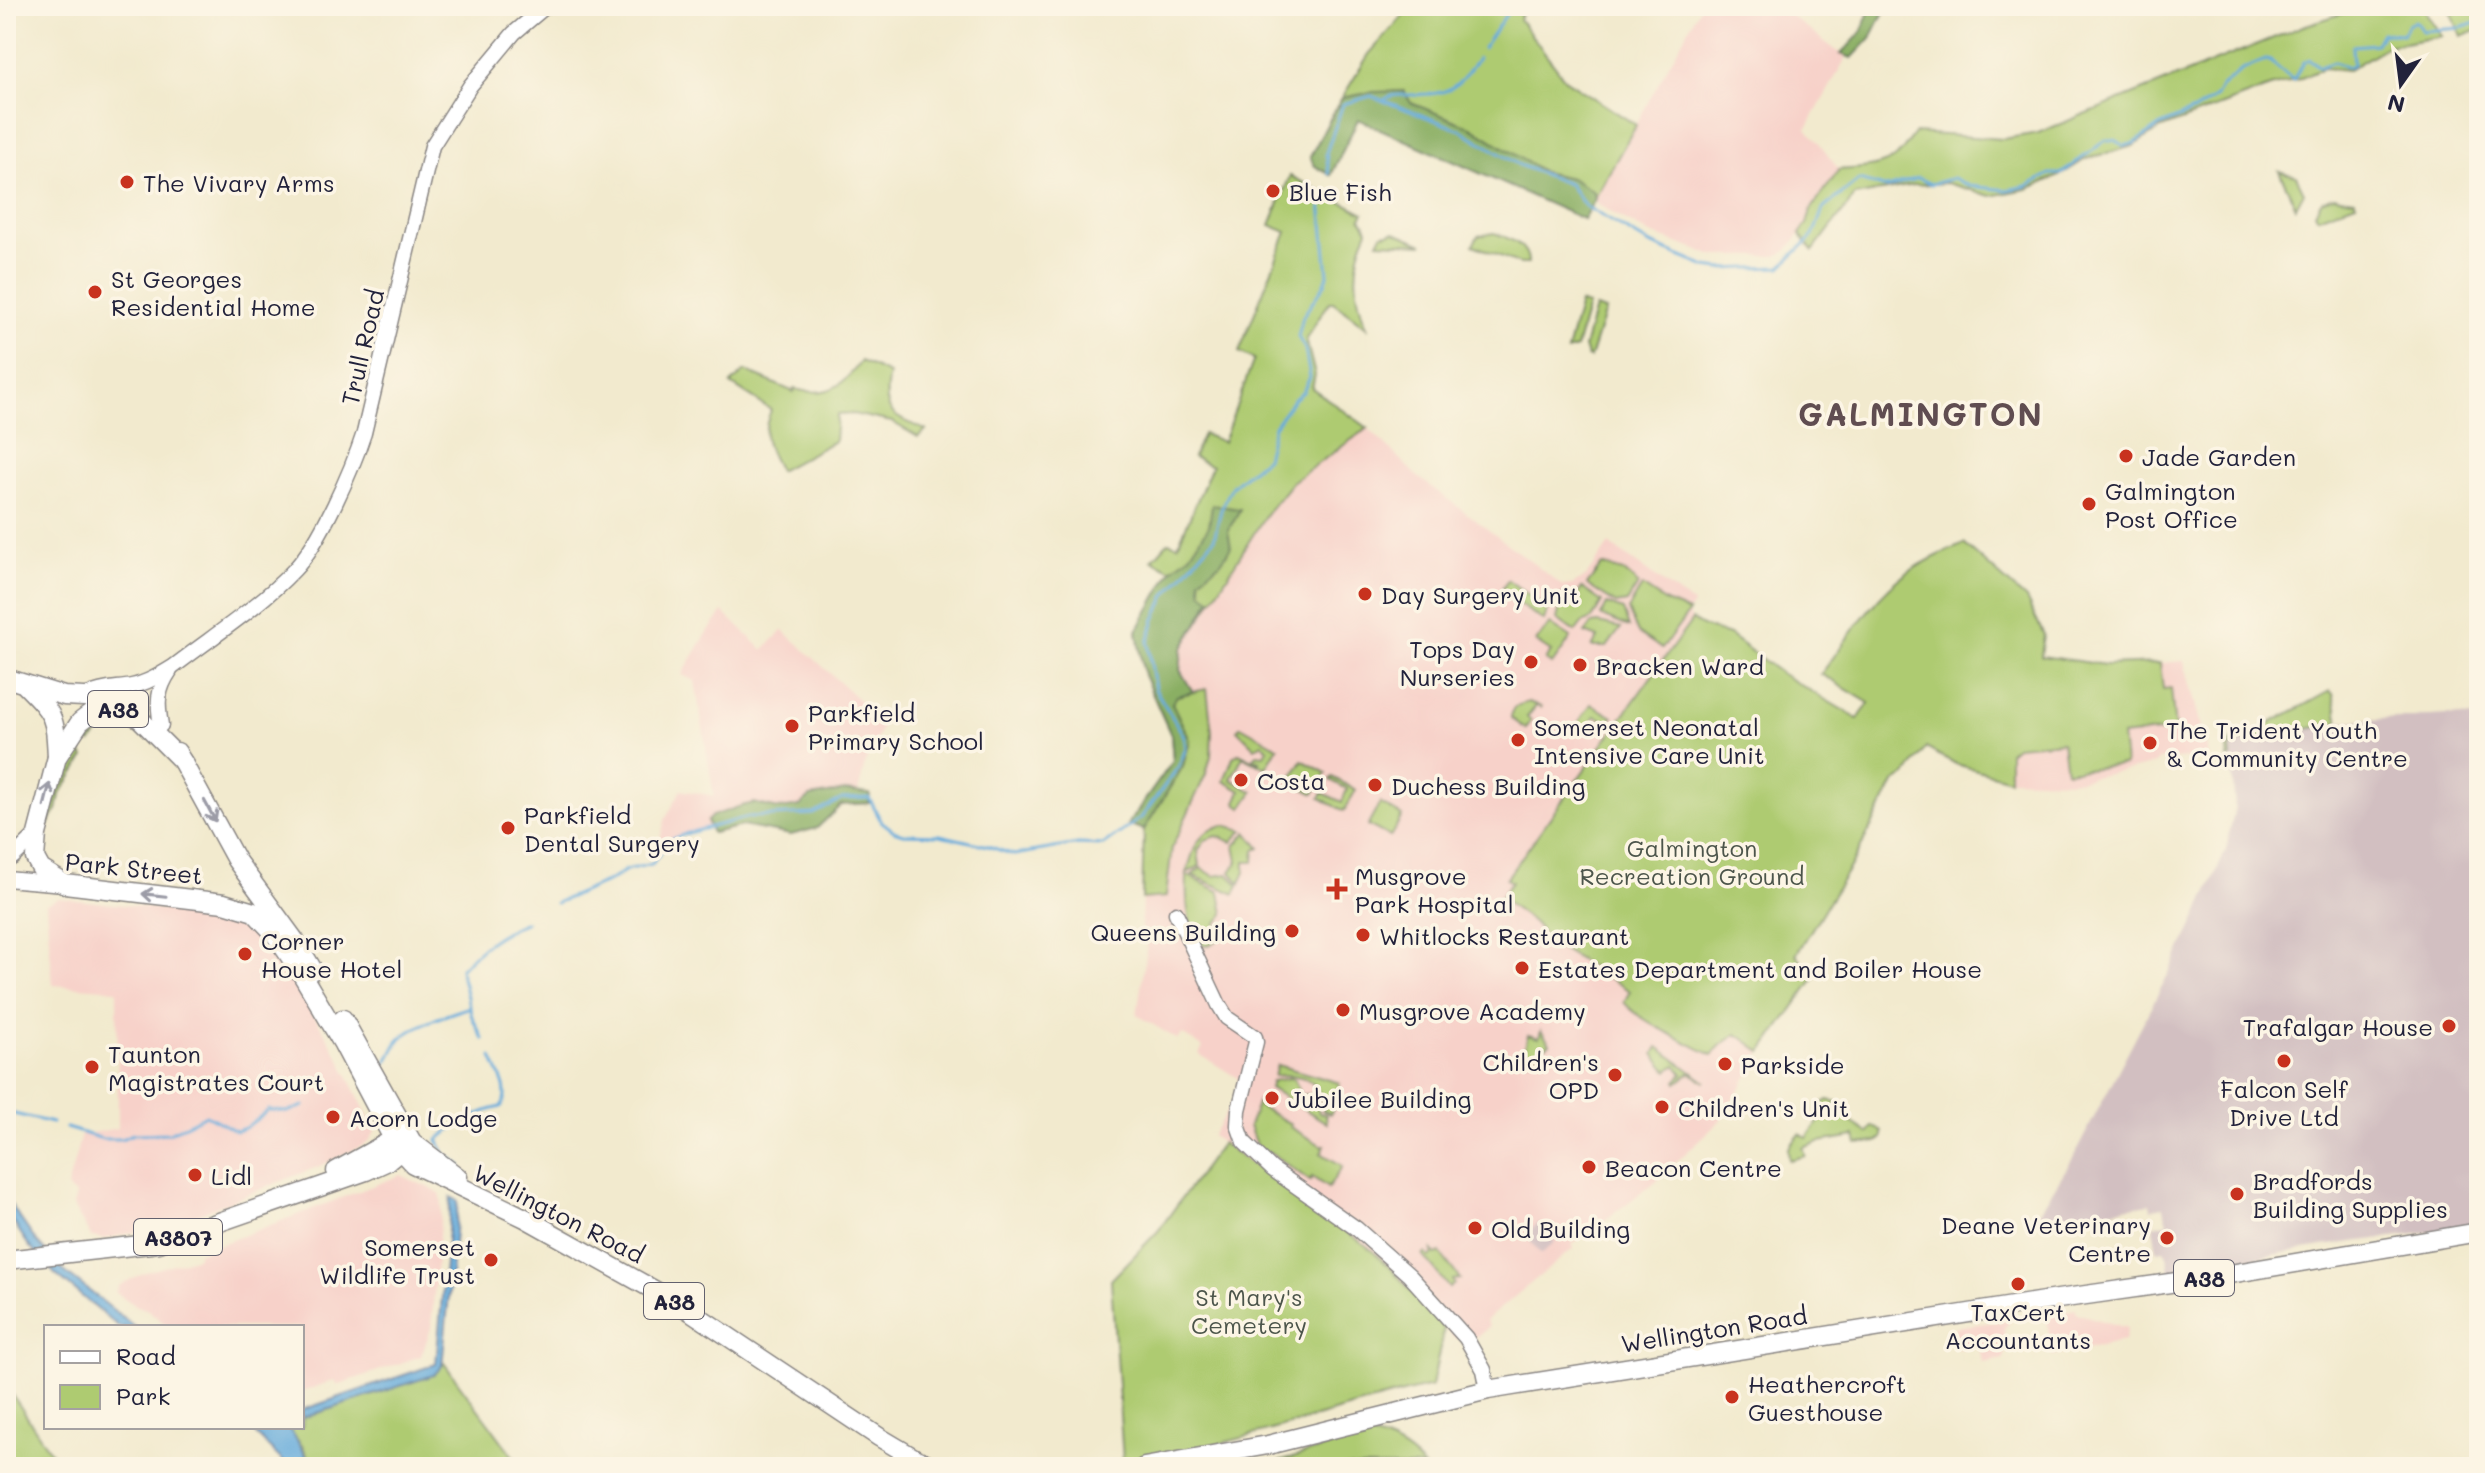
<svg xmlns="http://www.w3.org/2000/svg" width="2485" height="1473" font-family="Mali,sans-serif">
	<rect width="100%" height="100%" fill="#fcf5e5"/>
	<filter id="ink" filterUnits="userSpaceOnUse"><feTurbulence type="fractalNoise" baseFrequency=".0125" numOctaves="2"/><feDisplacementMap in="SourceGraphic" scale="16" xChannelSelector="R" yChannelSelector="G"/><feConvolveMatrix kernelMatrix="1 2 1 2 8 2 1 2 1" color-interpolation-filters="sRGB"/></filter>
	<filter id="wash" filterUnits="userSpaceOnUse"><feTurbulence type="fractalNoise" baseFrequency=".006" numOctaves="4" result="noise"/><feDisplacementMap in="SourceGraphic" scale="32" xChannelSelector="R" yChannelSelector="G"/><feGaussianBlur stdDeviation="1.8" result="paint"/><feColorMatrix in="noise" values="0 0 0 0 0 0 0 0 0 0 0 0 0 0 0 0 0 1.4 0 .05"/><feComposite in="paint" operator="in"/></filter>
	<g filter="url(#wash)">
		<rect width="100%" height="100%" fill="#f2eace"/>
		<g fill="#f7d1c9">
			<polygon points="1701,6 1778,6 1846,58 1807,128 1839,170 1811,210 1807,224 1787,251 1776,256 1714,256 1648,233 1600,206 1595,199"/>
			<polygon points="1368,428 1417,476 1563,586 1572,585 1586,577 1609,544 1693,604 1688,614 1692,620 1507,878 1511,882 1500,898 1533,922 1553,944 1572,957 1720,1046 1737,1034 1762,1052 1722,1119 1655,1182 1572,1245 1574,1248 1486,1320 1489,1327 1478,1336 1454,1338 1390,1267 1368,1247 1212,1136 1232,1103 1239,1079 1199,1054 1203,1047 1182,1034 1177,1039 1137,1015 1149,931 1141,929 1142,899 1166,896 1172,847 1206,774 1211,756 1207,690 1193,692 1180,670 1182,649 1266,514 1292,482"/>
			<polygon points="723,612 763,650 783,630 884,723 865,763 857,797 712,825 659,843 665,820 681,790 714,796 695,681 682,675 707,633"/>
			<polygon points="2184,661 2209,757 2158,760 2155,764 2130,770 2070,781 2009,779 2009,752 2015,746 2170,688 2163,689 2160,663"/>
			<polygon points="58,898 216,915 242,922 255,929 269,945 304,998 340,1059 375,1131 371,1139 362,1146 322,1165 175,1223 104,1239 91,1237 73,1206 76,1196 67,1188 81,1135 118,1128 117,990 53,985 46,904"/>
			<polygon points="401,1175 440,1193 442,1201 431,1328 421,1356 337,1385 334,1380 302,1392 302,1327 169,1327 148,1310 135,1305 115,1292 120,1285 143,1273 198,1257 198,1253"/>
			<polygon points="2076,1309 2076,1313 2127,1328 2124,1341 2053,1356 2046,1315"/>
			<polygon points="2012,1320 2005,1327 2004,1359 1983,1363 1980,1346 1957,1349 1954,1327"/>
		</g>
		<g fill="#d2bfc1">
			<polygon points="2447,715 2479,718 2479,1222 2424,1233 2322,1246 2170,1273 2167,1255 2164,1250 2157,1251 2153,1225 2167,1223 2164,1207 2151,1209 2150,1204 2033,1222 2073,1158 2191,930 2226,850 2235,807 2230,748 2234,742 2333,722"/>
			<polygon points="1539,1222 1555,1242 1541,1254 1525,1235"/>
		</g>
		<g fill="#aecb71" stroke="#687656" stroke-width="2">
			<polygon points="1412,6 1524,6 1519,19 1566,80 1636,125 1583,219 1358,119 1331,175 1315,166 1310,157 1334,111 1369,54"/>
			<path d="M2366 6H2424L2428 16 2442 36 2388 46 2348 70 2323 68 2297 80 2270 87 2159 129 2133 146 2086 159 2057 177 2027 189 1991 196 1947 183 1913 185 1855 196 1813 251 1800 234 1807 224 1811 210 1839 170C1863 168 1888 169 1904 148 1909 142 1909 137 1915 133L2003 139 2038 133 2303 26Z"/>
			<polygon points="2449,6 2479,6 2479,29 2461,36"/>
			<path d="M6 71C21 85 11 130 6 150Z"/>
			<polygon points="2279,171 2296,176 2304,192 2296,207"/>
			<path d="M1290 176 1364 213 1361 218 1368 230C1352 263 1353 294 1367 327L1333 302H1329L1306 339 1315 375 1312 388 1368 428 1292 482 1266 514 1182 649 1180 670 1192 692 1207 689 1212 732 1211 756 1206 774 1172 847 1166 897 1142 899 1144 830 1128 824 1173 761 1171 735 1144 675 1137 631 1172 570 1152 560 1168 542 1178 545 1212 466 1193 457 1203 434 1223 442 1254 359 1239 352 1287 232 1270 225Z"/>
			<polygon points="2334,196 2354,199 2356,203 2318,217 2315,212 2321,201"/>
			<polygon points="1395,232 1423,244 1378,242 1382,234"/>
			<path d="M1494 233C1509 238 1529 245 1528 264H1520L1473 245 1478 236Z"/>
			<polygon points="1580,303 1588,305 1576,348 1567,351"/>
			<polygon points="1595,308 1605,311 1590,358 1587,357 1584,347"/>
			<path d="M861 361 889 374C881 414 892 416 926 430L918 437 892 422 853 414 837 415 835 441 779 471C766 445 760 438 771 410L731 384 745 371 794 392V389C827 397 842 388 861 361Z"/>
			<path d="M1964 544 2026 599 2044 635 2041 656 2106 665 2160 663 2163 689 2171 688 2175 730 2122 736 2125 765 2066 771 2062 742 2016 746 2009 752V779L1956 764 1926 748 1906 775 1894 783 1853 862 1796 955 1815 977 1762 1052 1737 1034 1720 1046 1712 1055C1691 1044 1637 1020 1624 1002L1630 991 1553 944 1533 922 1500 898 1511 882 1506 879 1692 620 1704 627 1729 635 1782 674 1858 719 1869 703 1821 674C1847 640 1872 598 1907 573 1925 561 1944 552 1964 544Z"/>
			<polygon points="1602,565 1623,571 1638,584 1627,602 1616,604 1587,585"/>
			<polygon points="1508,580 1548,609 1544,621 1500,592"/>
			<polygon points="1642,586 1666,602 1689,612 1662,649 1638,633 1628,610"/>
			<polygon points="1582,588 1602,602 1592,619 1582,623 1575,632 1557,619 1559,611 1558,597 1568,592 1576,597"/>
			<polygon points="1607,604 1623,610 1629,627 1601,616"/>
			<polygon points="1598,623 1621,628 1607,647 1592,647 1598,638 1585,633 1592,624"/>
			<polygon points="1550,624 1571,638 1552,665 1545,660 1551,652 1536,642"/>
			<path d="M2330 691 2333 694 2339 723 2235 742 2230 748 2231 757 2228 758C2224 742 2234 738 2247 732L2249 735Z"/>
			<path d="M1529 702 1542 708 1537 705 1527 717 1531 721 1526 729 1511 718C1511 706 1519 705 1529 702Z"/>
			<polygon points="1591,704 1613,717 1609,722 1595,716 1585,731 1576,726"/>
			<polygon points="122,715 117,722 110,718 91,743 80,736 94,718"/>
			<polygon points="1241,726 1278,747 1266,768 1243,756 1231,779 1253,792 1242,808 1236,802 1241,791 1224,781 1233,757 1239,753 1259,763 1260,761 1254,758 1257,754 1264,755 1268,749 1262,743 1255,748 1237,730"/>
			<polygon points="73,749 80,750 84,758 60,794 57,810 47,826 68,754"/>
			<polygon points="1302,760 1326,773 1314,794 1290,781"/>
			<polygon points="1332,777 1356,790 1344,811 1320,798 1323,793 1342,802 1347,789 1330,780"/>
			<polygon points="1380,803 1402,816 1390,837 1368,825"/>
			<path d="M1224 825 1243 830 1232 842 1217 836 1205 840 1198 851 1200 866 1187 873C1193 849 1198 830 1224 825Z"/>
			<polygon points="1247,832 1260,848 1255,850 1254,862 1245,862 1245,872 1240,883 1231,872 1238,861 1235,846"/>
			<polygon points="1201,868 1214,876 1228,874 1239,885 1235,894 1192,875"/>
			<path d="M1187 875 1220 892 1224 914 1216 924 1221 937C1186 970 1186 893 1187 875Z"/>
			<polygon points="1541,1031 1550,1043 1528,1060 1523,1054 1528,1035 1539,1038"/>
			<polygon points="1658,1047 1706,1082 1690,1073 1677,1083 1676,1081 1683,1074 1676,1065 1668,1071 1654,1054"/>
			<path d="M1277 1065 1340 1083 1331 1114 1323 1111C1321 1079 1303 1073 1274 1076Z"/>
			<polygon points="1288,1078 1294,1079 1301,1095 1315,1094 1319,1113 1326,1115 1327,1123 1270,1088 1272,1081"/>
			<polygon points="1828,1100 1838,1102 1833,1110 1868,1133 1873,1126 1882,1132 1882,1138 1877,1142 1857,1144 1855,1136 1819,1142 1803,1148 1806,1156 1789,1160 1788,1149 1800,1134 1807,1138 1827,1110 1821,1105"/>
			<polygon points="1258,1101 1262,1103 1260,1107 1291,1124 1290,1127 1321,1145 1325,1145 1321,1153 1343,1166 1328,1188 1312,1177 1310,1181 1273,1154 1257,1148 1249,1126"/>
			<path d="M1222 1143 1368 1247 1390 1267 1444 1328 1432 1386C1328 1409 1229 1450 1123 1461L1111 1280 1158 1231Z"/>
			<polygon points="1431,1249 1436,1255 1440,1253 1460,1279 1452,1280 1454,1284 1449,1288 1423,1255 1426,1253 1429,1257 1433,1255"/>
			<polygon points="444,1363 521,1467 313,1467 303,1447 288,1428 302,1427 303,1418 434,1375"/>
			<polygon points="6,1385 60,1467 6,1467"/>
			<path d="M1366 1435C1391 1440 1407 1449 1424 1467H1263Z"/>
		</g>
		<g fill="#8aaf63" stroke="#56684f" stroke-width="2">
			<polygon points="1871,6 1887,6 1871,38 1852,58 1841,54 1861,33"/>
			<polygon points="1404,91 1411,103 1471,127 1543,172 1571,178 1594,192 1595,199 1583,219 1358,119 1331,175 1315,166 1310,157 1342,98 1373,92"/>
			<polygon points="1212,505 1240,509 1228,531 1231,547 1221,562 1200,579 1202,592 1211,599 1182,649 1180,670 1193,692 1177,696 1172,703 1190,740 1183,766 1144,830 1128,824 1173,761 1171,735 1144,675 1137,631 1172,569 1190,555 1209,526"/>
			<polygon points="845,791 870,794 869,803 841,805 817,828 791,835 742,826 712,833 707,821 712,816 741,806 754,803 779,809 800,806 810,797"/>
		</g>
		<g fill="#65abdc" stroke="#44668c" stroke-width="2">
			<polygon points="451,1197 458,1201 442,1366 434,1375 302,1418 302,1410 436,1364"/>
			<polygon points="6,1198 36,1241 64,1271 135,1327 119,1327 55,1274 29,1246 6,1211"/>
			<polygon points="248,1427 289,1427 313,1467 289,1467"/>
		</g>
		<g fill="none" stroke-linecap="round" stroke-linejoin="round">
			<g stroke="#65abdc" stroke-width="3">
				<polyline points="1483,48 1512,6"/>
				<path d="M1384 100C1391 94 1399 95 1408 95 1450 94 1454 92 1478 58"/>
				<polyline points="1329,174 1326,153 1343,104 1371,96 1461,130 1519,165 1569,184 1585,206 1648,243 1706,267 1720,269 1781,267 1813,236 1823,209 1859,180 1887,188 1918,178 1931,184 1954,178 1969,186 2007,190 2027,186 2050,174 2061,174 2106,140 2115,140 2124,146 2135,143 2159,126 2194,111 2216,97 2221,87 2242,70 2266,60 2270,61 2293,81 2303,62 2309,59 2319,67 2334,62 2349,67 2353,64 2352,46 2376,44 2382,33 2403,34 2408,25 2415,21 2422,31 2460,28 2479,22"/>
				<polyline points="556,903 611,880 626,870 652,864 670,840 688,833 749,817 813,814 842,799 869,798 881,821 894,831 903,834 940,835 988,846 1014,855 1078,844 1103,845 1141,818 1179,766 1186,748 1184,736 1155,689 1148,643 1155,619 1166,595 1214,539 1221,510 1232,486 1266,458 1274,426 1293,400 1303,392 1310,377 1305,349 1298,337 1303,316 1325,284 1328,275 1321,202"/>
				<path d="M483 1039 472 1017 460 969C482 946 497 934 526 922"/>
				<path d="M383 1066C391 1059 393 1047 400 1039 416 1024 449 1014 470 1007"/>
				<polyline points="6,1112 52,1123"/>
				<polyline points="66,1128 103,1139 121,1139 133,1134 169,1133 206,1115 236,1131 245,1128 269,1110 287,1112 304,1106"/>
				<path d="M461 1166 445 1154 438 1140C455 1125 478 1112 501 1107 512 1092 498 1073 492 1057"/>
			</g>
		</g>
	</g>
	<g filter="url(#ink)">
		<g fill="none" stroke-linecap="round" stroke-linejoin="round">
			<defs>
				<g id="tertiary">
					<path d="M88 695C103 688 116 689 132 686 147 683 160 675 173 667 213 636 259 607 294 570 320 543 352 470 364 433L432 146 470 86 514 33 546 6"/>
					<path d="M161 725C157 703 157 690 170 671"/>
					<polyline points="6,861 13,857 37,834"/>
					<polyline points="6,879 64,884"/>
					<polyline points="1176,913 1219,1005 1227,1018 1255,1037 1256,1042 1239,1110 1238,1125 1244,1142 1272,1169 1357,1229 1409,1275 1466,1338 1484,1370 1488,1390"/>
				</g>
				<g id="primary">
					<polyline points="6,678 64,696 123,699"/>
					<path d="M26 686C55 715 55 717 57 757"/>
					<polyline points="177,752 236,860 296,942 313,970"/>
					<polyline points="183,762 140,719 125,710 107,707 93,712 80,722 57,757 37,834 35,858 41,869 65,884 224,903 254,912 274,933 301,973 343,1044 398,1148 413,1164 525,1218 681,1305 879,1437 916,1459 935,1467"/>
					<polyline points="343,1019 412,1142 458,1177"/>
					<polyline points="336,1171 401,1135"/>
					<polyline points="6,1260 159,1243 366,1171 388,1161 410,1143"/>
					<polyline points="1144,1467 1268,1445 1488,1390 2044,1301 2212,1277 2479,1232"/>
				</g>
			</defs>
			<use href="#tertiary" stroke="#8a8684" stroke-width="17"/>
			<use href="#primary" stroke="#8a8684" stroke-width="21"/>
			<use href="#tertiary" stroke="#fff" stroke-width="14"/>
			<use href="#primary" stroke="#fff" stroke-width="18"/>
		</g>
		<defs><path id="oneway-shaft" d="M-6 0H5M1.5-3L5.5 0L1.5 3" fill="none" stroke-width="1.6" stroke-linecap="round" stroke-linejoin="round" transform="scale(2)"/></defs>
		<g stroke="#9c9ca7">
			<use href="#oneway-shaft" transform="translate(47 795) rotate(-76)"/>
			<use href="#oneway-shaft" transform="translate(210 811) rotate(62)"/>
			<use href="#oneway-shaft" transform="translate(154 895) rotate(-174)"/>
		</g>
	</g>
	<g fill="#c8321e" stroke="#fcf5e5" stroke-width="3">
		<circle cx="127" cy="182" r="8"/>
		<circle cx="1273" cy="191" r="8"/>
		<circle cx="95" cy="292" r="8"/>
		<circle cx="2126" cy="456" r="8"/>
		<circle cx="2089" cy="504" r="8"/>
		<circle cx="1365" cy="594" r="8"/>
		<circle cx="1531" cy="662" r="8"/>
		<circle cx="1580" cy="665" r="8"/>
		<circle cx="792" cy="726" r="8"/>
		<circle cx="1518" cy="740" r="8"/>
		<circle cx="2150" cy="743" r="8"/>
		<circle cx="1241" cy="780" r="8"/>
		<circle cx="1375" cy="785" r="8"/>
		<circle cx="508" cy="828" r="8"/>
		<path d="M1333 877h8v8h8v8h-8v8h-8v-8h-8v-8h8z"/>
		<circle cx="1292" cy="931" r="8"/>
		<circle cx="1363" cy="935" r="8"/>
		<circle cx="245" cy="954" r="8"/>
		<circle cx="1522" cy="968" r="8"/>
		<circle cx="1343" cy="1010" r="8"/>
		<circle cx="2449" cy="1026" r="8"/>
		<circle cx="2284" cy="1061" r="8"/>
		<circle cx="1725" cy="1064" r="8"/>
		<circle cx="92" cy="1067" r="8"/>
		<circle cx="1615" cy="1075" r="8"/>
		<circle cx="1272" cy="1098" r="8"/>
		<circle cx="1662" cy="1107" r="8"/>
		<circle cx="333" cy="1117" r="8"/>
		<circle cx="1589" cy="1167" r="8"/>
		<circle cx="195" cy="1175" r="8"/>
		<circle cx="2237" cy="1194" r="8"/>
		<circle cx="1475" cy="1228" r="8"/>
		<circle cx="2167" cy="1238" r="8"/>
		<circle cx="491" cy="1260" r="8"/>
		<circle cx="2018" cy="1284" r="8"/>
		<circle cx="1732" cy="1397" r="8"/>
	</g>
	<g text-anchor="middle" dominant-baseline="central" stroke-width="7" stroke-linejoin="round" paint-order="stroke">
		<g fill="#fcf5e5" stroke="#63616e" stroke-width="2">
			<rect x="88" y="691" width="60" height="36" rx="6"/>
			<rect x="134" y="1219" width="88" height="36" rx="6"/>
			<rect x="2174" y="1260" width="60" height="36" rx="6"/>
			<rect x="644" y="1283" width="60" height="36" rx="6"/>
		</g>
		<g font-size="22" font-weight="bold" fill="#22223b">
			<text x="118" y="709">A38</text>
			<text x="178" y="1237">A3807</text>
			<text x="2204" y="1278">A38</text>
			<text x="674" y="1301">A38</text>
		</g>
		<g font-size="24" fill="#22223b" stroke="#fcf5e5" text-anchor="start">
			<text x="143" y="182">The Vivary Arms</text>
			<text x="1289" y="191">Blue Fish</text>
			<text x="111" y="278">St Georges<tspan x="111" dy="28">Residential Home</tspan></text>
			<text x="2142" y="456">Jade Garden</text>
			<text x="2105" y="490">Galmington<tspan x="2105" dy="28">Post Office</tspan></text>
			<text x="1381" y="594">Day Surgery Unit</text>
			<text x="1515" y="648" text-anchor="end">Tops Day<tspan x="1515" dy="28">Nurseries</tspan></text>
			<text x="1596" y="665">Bracken Ward</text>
			<text x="808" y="712">Parkfield<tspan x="808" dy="28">Primary School</tspan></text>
			<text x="1534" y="726">Somerset Neonatal<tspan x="1534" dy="28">Intensive Care Unit</tspan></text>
			<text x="2166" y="729">The Trident Youth<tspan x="2166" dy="28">&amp; Community Centre</tspan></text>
			<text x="1257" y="780">Costa</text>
			<text x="1391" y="785">Duchess Building</text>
			<text x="524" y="814">Parkfield<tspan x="524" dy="28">Dental Surgery</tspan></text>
			<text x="1355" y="875">Musgrove<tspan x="1355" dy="28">Park Hospital</tspan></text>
			<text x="1276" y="931" text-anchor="end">Queens Building</text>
			<text x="1379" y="935">Whitlocks Restaurant</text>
			<text x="261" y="940">Corner<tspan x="261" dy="28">House Hotel</tspan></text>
			<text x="1538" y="968">Estates Department and Boiler House</text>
			<text x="1359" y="1010">Musgrove Academy</text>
			<text x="2433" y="1026" text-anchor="end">Trafalgar House</text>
			<text x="108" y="1053">Taunton<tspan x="108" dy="28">Magistrates Court</tspan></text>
			<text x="1599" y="1061" text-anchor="end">Children's<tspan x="1599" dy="28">OPD</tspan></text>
			<text x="1741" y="1064">Parkside</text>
			<text x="2284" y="1088" text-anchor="middle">Falcon Self<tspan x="2284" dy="28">Drive Ltd</tspan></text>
			<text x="1288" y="1098">Jubilee Building</text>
			<text x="1678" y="1107">Children's Unit</text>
			<text x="349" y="1117">Acorn Lodge</text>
			<text x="1605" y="1167">Beacon Centre</text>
			<text x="211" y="1175">Lidl</text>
			<text x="2253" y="1180">Bradfords<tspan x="2253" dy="28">Building Supplies</tspan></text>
			<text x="2151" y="1224" text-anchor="end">Deane Veterinary<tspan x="2151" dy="28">Centre</tspan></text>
			<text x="1491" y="1228">Old Building</text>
			<text x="475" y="1246" text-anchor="end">Somerset<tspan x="475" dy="28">Wildlife Trust</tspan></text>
			<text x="2018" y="1311" text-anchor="middle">TaxCert<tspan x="2018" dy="28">Accountants</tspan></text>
			<text x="1748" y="1383">Heathercroft<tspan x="1748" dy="28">Guesthouse</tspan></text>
		</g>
		<g font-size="24" fill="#22223b" stroke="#fcf5e5">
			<text transform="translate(362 347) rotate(-77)">Trull Road</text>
			<text transform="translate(134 868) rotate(6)">Park Street</text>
			<text transform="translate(559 1213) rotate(27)">Wellington Road</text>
			<text transform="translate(1714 1329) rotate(-9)">Wellington Road</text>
		</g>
		<g font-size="24" fill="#4c554b" stroke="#fcf5e5">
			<text x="1692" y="847">Galmington<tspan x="1692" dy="28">Recreation Ground</tspan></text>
			<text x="1249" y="1296">St Mary's<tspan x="1249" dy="28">Cemetery</tspan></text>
		</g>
		<g font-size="32" font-weight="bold" letter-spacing="2" fill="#604d51" stroke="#fcf5e5">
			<text x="1921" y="413">GALMINGTON</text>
		</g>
	</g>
	<rect width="2485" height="1473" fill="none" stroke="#fcf5e5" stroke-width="32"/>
	<rect x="44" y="1325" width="260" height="104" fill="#fcf5e5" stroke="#a5a1a1" stroke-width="2"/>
	<rect x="60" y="1351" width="40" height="12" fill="#ffffff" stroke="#a5a1a1" stroke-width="2"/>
	<text x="116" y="1365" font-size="24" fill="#22223b">Road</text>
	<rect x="60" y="1385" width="40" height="24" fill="#aecb71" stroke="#a5a1a1" stroke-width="2"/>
	<text x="116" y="1405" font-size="24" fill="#22223b">Park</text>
	<g transform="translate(2401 84) rotate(194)" stroke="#fcf5e5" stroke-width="6" paint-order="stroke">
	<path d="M0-6L14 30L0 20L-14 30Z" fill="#22223b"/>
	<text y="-12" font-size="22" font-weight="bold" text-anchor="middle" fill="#22223b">N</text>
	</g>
</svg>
